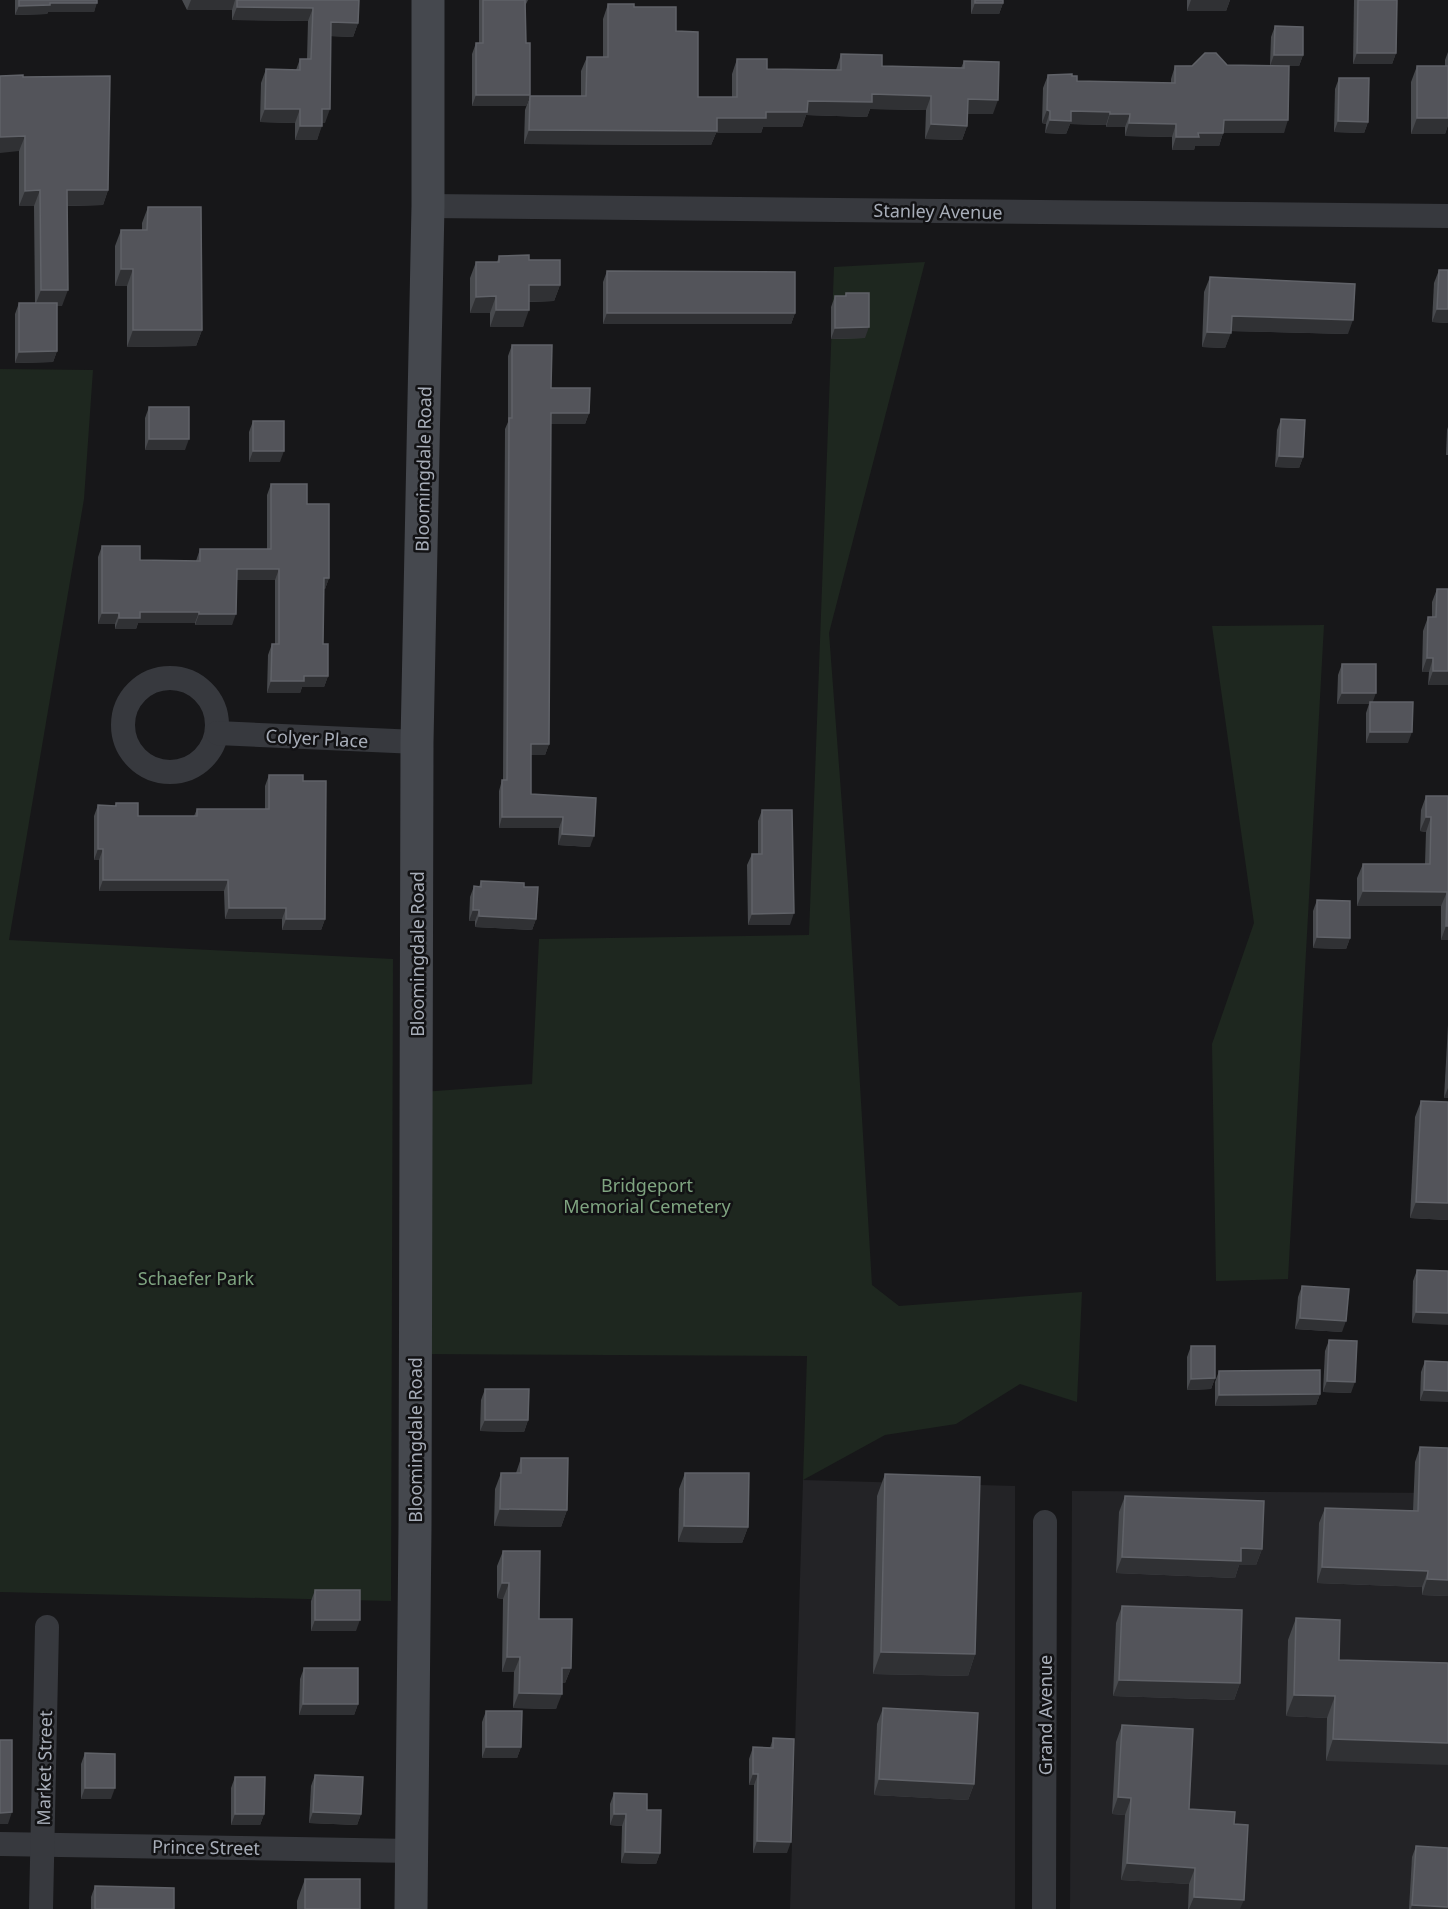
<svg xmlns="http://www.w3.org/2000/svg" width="1448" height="1909" font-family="'Noto Sans',sans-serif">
	<rect width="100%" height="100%" fill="#171719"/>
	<g fill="#232326">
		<polygon points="803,1480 1015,1486 1015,1909 790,1909"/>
		<polygon points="1072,1491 1448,1493 1448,1909 1070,1909"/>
	</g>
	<g fill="#1e271f">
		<polygon points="925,262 829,633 848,885 872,1285 899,1306 1082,1292 1077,1402 1020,1384 956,1424 885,1435 803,1480 807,1356 420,1354 422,1092 532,1084 539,939 809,935 834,267"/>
		<polygon points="0,369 93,370 84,499 9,940 393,959 391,1601 0,1592"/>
		<polygon points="1324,625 1288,1279 1216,1281 1212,1044 1254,923 1212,626"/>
	</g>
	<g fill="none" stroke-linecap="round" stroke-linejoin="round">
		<g stroke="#37393e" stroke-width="24">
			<polyline points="428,206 1448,216"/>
			<circle cx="170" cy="725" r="47"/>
			<polyline points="217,733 417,742"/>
			<polyline points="0,1844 412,1851"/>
			<polyline points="41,1909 47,1627"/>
			<polyline points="1044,1909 1045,1522"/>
		</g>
		<polyline stroke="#45484e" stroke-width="33" points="411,1909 415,1527 417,742 428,206 428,0"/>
	</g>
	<g fill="#484a4e">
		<polygon points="15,0 97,0 94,12 48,12 47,14 15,15"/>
		<polygon points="182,0 359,0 358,23 353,37 331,36 325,123 322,123 317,140 295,140 295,123 260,122 261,83 266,69 296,70 300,59 307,59 308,21 232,20 232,10 187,10"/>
		<polygon points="479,0 528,0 525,6 526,43 530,95 526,106 472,106 472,54 476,43 479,43"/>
		<polygon points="971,0 1003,0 1003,3 999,14 971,14"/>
		<polygon points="1187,0 1230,0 1226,11 1187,11"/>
		<polygon points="1354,0 1397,0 1396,53 1392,64 1353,64"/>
		<polygon points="608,4 634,7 676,31 698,97 732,97 732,74 737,59 767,69 836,70 841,54 882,66 961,68 964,61 993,114 968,114 967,126 962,140 925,139 926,110 870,109 867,117 806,115 802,127 763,127 761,133 716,133 711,145 524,144 525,110 530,96 581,96 581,71 587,57 603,57 603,19"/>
		<polygon points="1275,26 1303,55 1299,66 1289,66 1284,133 1223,133 1219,146 1195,146 1194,150 1172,150 1172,137 1125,136 1125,127 1106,127 1106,125 1070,124 1066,134 1045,133 1046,124 1042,123 1043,88 1048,75 1072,76 1077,81 1171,83 1171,79 1175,66 1227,65 1270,65 1271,37"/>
		<polygon points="1448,52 1448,125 1445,134 1411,134 1411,82 1417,66 1445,66 1445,60"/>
		<polygon points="23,77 108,190 103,205 67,206 62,306 57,306 57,351 53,362 15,363 15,314 19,303 35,303 34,206 19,206 19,151"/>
		<polygon points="1339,78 1368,122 1364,133 1334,132 1335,89"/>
		<polygon points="148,207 202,330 196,346 127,347 127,286 115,286 115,246 121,230 142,230 142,223"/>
		<polygon points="499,256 529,260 560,285 554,301 529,302 523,327 490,327 490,313 470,313 470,278 476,262 497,262"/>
		<polygon points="1439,270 1448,270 1448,323 1432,322 1434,283"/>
		<polygon points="607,271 795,313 791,324 603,324 603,282"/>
		<polygon points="1210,277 1348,334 1231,331 1225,348 1202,347 1204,292"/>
		<polygon points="846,293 865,338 831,339 831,307 835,296 845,296"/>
		<polygon points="512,345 551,388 589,413 585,424 551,424 549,744 545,755 531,755 531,794 596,798 590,847 558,845 559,828 499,828 499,791 502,780 503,780 505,429 508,422 508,356"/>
		<polygon points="149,407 185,450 145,450 145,418"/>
		<polygon points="1281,419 1303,457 1299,468 1275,467 1277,430"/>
		<polygon points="253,421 280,462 249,462 249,432"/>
		<polygon points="1448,427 1448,455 1446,455 1447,430"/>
		<polygon points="271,484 307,504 329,578 325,589 323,589 323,644 328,676 324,687 302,687 300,693 267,693 268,655 272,644 275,644 275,580 237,580 232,625 195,625 195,623 138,623 136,629 115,629 115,624 98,624 98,557 102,546 140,560 196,561 200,549 267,549 267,495"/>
		<polygon points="1437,589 1448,589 1448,685 1428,685 1429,672 1422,672 1423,631 1428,617 1432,617 1432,602"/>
		<polygon points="1342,664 1372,702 1408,743 1366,743 1366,713 1369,704 1337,704 1338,675"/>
		<polygon points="269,775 303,781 325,919 321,930 282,930 282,919 225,919 224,891 99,891 99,860 94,860 94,816 98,805 115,806 116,803 138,816 194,816 197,809 265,809 265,786"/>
		<polygon points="1426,796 1448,796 1448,940 1441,940 1441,906 1357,906 1357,878 1363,864 1425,864 1426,832 1420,831 1421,810"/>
		<polygon points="762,810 790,925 748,925 747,865 752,854 758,854 758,821"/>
		<polygon points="481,881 524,887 536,919 532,930 475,927 475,921 469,921 470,897 474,886 479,887"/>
		<polygon points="1317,900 1350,938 1346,949 1313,948 1313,911"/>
		<polygon points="1448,1025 1448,1098 1444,1098"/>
		<polygon points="1421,1101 1448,1220 1410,1218 1415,1117"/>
		<polygon points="1417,1270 1448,1271 1412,1323 1413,1281"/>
		<polygon points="1302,1286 1342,1332 1295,1329 1298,1297"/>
		<polygon points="1329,1340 1351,1393 1323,1392 1325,1351"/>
		<polygon points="1191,1346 1215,1378 1211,1389 1187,1390 1187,1357"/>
		<polygon points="1425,1361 1448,1362 1420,1401 1421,1372"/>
		<polygon points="1219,1371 1320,1394 1316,1405 1215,1406 1215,1382"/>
		<polygon points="485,1389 528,1420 524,1432 480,1431 481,1400"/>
		<polygon points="1420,1447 1448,1596 1422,1595 1422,1587 1317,1583 1319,1523 1325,1508 1413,1511 1415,1462"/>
		<polygon points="521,1458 567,1510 561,1527 494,1526 495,1489 501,1473 516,1473"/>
		<polygon points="685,1473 748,1527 742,1543 678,1542 679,1489"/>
		<polygon points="885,1474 975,1654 968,1676 873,1674 877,1496"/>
		<polygon points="1125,1496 1262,1549 1256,1565 1239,1565 1235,1578 1116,1573 1119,1512"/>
		<polygon points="503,1551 539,1619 571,1668 565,1683 562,1683 556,1709 513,1708 514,1672 502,1672 503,1599 497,1598 497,1566"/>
		<polygon points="315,1590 356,1631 311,1631 311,1601"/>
		<polygon points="1122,1606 1240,1683 1234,1700 1113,1696 1116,1623"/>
		<polygon points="1296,1618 1339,1660 1448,1663 1326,1761 1327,1718 1286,1716 1288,1640"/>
		<polygon points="304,1668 358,1704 354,1715 299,1715 300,1679"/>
		<polygon points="883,1708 974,1784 968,1800 874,1795 877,1724"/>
		<polygon points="486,1711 521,1747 517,1758 482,1758 482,1722"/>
		<polygon points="1122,1725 1189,1809 1234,1824 1240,1909 1188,1909 1189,1884 1121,1880 1125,1815 1112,1814 1116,1742"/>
		<polygon points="773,1738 787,1853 753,1853 754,1785 749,1785 749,1759 753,1747 770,1748"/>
		<polygon points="85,1753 111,1799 81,1799 81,1764"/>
		<polygon points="315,1775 361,1814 357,1825 309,1823 311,1786"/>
		<polygon points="235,1777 264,1814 260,1825 231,1825 231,1788"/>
		<polygon points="614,1793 660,1853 656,1864 621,1863 622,1826 610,1825 610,1804"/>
		<polygon points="1416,1846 1448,1907 1447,1909 1409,1909 1412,1857"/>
		<polygon points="305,1879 360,1909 297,1909 297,1901"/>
		<polygon points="95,1886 174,1909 91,1909 91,1897"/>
	</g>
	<g fill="#303134">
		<polygon points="191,0 235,0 232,10 187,10"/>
		<polygon points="1191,0 1230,0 1226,11 1187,11"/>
		<polygon points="50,3 97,3 94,12 48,12 47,14 15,15 19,6"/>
		<polygon points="975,3 1003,3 999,14 971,14"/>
		<polygon points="237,7 313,8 308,21 232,20"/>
		<polygon points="331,22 358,23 353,37 326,36"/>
		<polygon points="1357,53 1396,53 1392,64 1353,64"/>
		<polygon points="1274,55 1303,55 1299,66 1270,66"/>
		<polygon points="872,94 931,96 926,110 870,109 867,117 806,115 802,127 763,127 761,133 716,133 711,145 524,144 529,130 717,118 766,112 808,101"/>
		<polygon points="476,95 530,95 526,106 472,106"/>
		<polygon points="968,99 998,100 993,114 963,114"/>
		<polygon points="265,109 300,109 295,123 260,122"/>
		<polygon points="322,109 330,109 325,123 317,123"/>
		<polygon points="1047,110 1050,111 1046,124 1042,123"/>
		<polygon points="1071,111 1110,112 1106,125 1070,124 1066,134 1045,133 1050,120"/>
		<polygon points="1110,114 1130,114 1125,127 1106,127"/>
		<polygon points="1417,118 1448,118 1448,125 1445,134 1411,134"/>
		<polygon points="1224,120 1288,120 1284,133 1223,133 1219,146 1195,146 1194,150 1172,150 1176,137 1198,133"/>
		<polygon points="1338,121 1368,122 1364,133 1334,132"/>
		<polygon points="1129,123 1176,124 1172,137 1125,136"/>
		<polygon points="931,124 967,126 962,140 925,139"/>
		<polygon points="300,126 322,126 317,140 295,140"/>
		<polygon points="25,136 19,151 0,153 0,137"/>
		<polygon points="40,190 34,206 19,206 25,191"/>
		<polygon points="67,190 108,190 103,205 61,206"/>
		<polygon points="121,269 133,269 127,286 115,286"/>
		<polygon points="529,285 560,285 554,301 523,302"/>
		<polygon points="41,290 68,290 62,306 35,306"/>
		<polygon points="496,296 490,313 470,313 476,297"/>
		<polygon points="1437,309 1448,309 1448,323 1432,322"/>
		<polygon points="496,310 529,310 523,327 490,327"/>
		<polygon points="607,313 795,313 791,324 603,324"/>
		<polygon points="1232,316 1353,320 1348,334 1227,331"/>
		<polygon points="869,327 865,338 831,339 835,328"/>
		<polygon points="133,330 202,330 196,346 127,347"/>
		<polygon points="1207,332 1231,333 1225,348 1202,347"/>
		<polygon points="57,351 53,362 15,363 19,352"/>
		<polygon points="551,413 589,413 585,424 547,424"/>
		<polygon points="149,439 189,439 185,450 145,450"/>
		<polygon points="253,451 284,451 280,462 249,462"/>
		<polygon points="1279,456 1303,457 1299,468 1275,467"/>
		<polygon points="237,569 279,569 275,580 233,580"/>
		<polygon points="324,578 329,578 325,589 320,589"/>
		<polygon points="140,612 199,612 195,623 138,623 136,629 115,629 119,618"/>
		<polygon points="102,613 119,613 115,624 98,624"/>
		<polygon points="199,614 236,614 232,625 195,625"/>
		<polygon points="1427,658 1433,658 1429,672 1422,672"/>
		<polygon points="1433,671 1448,671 1448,685 1428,685"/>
		<polygon points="304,676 328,676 324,687 302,687 300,693 267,693 271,681"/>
		<polygon points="1342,693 1376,693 1372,704 1370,702 1369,704 1337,704"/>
		<polygon points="1370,732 1412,732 1408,743 1366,743"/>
		<polygon points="531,744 549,744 545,755 527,755"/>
		<polygon points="502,817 563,817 559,828 499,828"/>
		<polygon points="1426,817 1431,817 1426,832 1420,831"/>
		<polygon points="562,834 594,836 590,847 558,845"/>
		<polygon points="98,849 103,849 99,860 94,860"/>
		<polygon points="103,880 228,880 224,891 99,891"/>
		<polygon points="1363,891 1447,892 1441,906 1357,906"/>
		<polygon points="229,908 286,908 282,919 225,919"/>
		<polygon points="473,910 479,910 475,921 469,921"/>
		<polygon points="794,913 790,925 748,925 752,914"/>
		<polygon points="479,916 536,919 532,930 475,927"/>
		<polygon points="286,919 325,919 321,930 282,930"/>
		<polygon points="1446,926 1448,926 1448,940 1441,940"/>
		<polygon points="1317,937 1350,938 1346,949 1313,948"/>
		<polygon points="1448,1088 1448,1098 1444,1098"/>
		<polygon points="1416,1202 1448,1203 1448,1220 1410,1218"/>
		<polygon points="1416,1312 1448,1313 1448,1325 1412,1323"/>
		<polygon points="1300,1318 1346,1321 1342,1332 1295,1329"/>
		<polygon points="1215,1378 1211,1389 1187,1390 1191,1379"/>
		<polygon points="1327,1381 1355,1382 1351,1393 1323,1392"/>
		<polygon points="1424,1390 1448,1391 1448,1402 1420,1401"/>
		<polygon points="1320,1394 1316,1405 1215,1406 1219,1395"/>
		<polygon points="485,1420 528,1420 524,1432 480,1431"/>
		<polygon points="500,1509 567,1510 561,1527 494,1526"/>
		<polygon points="684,1526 748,1527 742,1543 678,1542"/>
		<polygon points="1241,1548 1262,1549 1256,1565 1239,1565 1235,1578 1116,1573 1122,1557"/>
		<polygon points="1322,1567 1428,1571 1422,1587 1317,1583"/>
		<polygon points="1427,1579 1448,1580 1448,1596 1422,1595"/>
		<polygon points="502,1583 509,1583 503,1599 497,1598"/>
		<polygon points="315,1620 360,1620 356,1631 311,1631"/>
		<polygon points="881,1652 975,1654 968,1676 873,1674"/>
		<polygon points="507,1657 520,1657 514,1672 502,1672"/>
		<polygon points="562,1668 571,1668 565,1683 556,1683"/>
		<polygon points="1119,1680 1240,1683 1234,1700 1113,1696"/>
		<polygon points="519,1693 562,1694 556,1709 513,1708"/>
		<polygon points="1294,1695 1335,1696 1327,1718 1286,1716"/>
		<polygon points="303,1704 358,1704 354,1715 299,1715"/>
		<polygon points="1333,1739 1448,1743 1448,1765 1326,1761"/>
		<polygon points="486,1747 521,1747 517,1758 482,1758"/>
		<polygon points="753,1774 758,1774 754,1785 749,1785"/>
		<polygon points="879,1779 974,1784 968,1800 874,1795"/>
		<polygon points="85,1788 115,1788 111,1799 81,1799"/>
		<polygon points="1118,1797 1131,1798 1125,1815 1112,1814"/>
		<polygon points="12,1812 8,1824 0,1824 0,1813"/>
		<polygon points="313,1812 361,1814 357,1825 309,1823"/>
		<polygon points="235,1814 264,1814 260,1825 231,1825"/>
		<polygon points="614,1814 626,1814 622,1826 610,1825"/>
		<polygon points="757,1841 791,1842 787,1853 753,1853"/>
		<polygon points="625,1852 660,1853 656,1864 621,1863"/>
		<polygon points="1127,1863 1195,1868 1189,1884 1121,1880"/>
		<polygon points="1194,1897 1244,1900 1240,1909 1189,1909"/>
		<polygon points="1412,1905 1448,1907 1447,1909 1411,1909"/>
	</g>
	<g fill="#53545a" stroke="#606268" stroke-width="1.5">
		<polygon points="19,0 97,0 97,3 50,3 50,5 19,6"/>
		<polygon points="237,0 359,0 358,23 331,22 330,109 322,109 322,126 300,126 300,109 265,109 266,69 300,70 300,59 311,59 313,8 237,7"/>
		<polygon points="483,0 525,0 526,43 530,43 530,95 476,95 476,43 483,43"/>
		<rect x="975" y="0" width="28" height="3"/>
		<polygon points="1358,0 1397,0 1396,53 1357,53"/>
		<polygon points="608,4 634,4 634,7 676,7 676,31 698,32 698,97 737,97 737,59 767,59 767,69 841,70 841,54 882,55 882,66 964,68 964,61 999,62 998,100 968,99 967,126 931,124 931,96 872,94 872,102 808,101 807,112 766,112 766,118 717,118 717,131 529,130 530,96 586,96 587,57 608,57"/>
		<polygon points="1275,26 1303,27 1303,55 1274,55"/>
		<polygon points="1205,53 1216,53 1227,65 1289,66 1288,120 1224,120 1223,133 1198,133 1199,137 1176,137 1176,124 1129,123 1130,114 1110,114 1110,112 1071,111 1071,121 1050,120 1050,111 1047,110 1048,75 1072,74 1072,76 1077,76 1077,81 1175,83 1175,66 1192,66"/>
		<rect x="1417" y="66" width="31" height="52"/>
		<polygon points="23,75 23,77 110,76 108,190 67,190 68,290 41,290 40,190 25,191 25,136 0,137 0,76"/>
		<polygon points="1339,78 1369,78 1368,122 1338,121"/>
		<polygon points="148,207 201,207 202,330 133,330 133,269 121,269 121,230 147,230"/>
		<polygon points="529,255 529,260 560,260 560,285 529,285 529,310 496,310 496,296 476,297 476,262 499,262 499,256"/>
		<polygon points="1439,270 1448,270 1448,309 1437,309"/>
		<polygon points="607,271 795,272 795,313 607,313"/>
		<polygon points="1210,277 1355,284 1353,320 1232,316 1231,333 1207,332"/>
		<polygon points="846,293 869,293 869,327 835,328 835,296 846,296"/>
		<polygon points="19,303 57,303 57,351 19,352"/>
		<polygon points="512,345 552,345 551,388 590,388 589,413 551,413 549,744 531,744 531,794 596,798 594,836 562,834 563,817 502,817 502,780 507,780 509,418 512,418"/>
		<rect x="149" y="407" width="40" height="32"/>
		<polygon points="1281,419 1305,420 1303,457 1279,456"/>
		<rect x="253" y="421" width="31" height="30"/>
		<polygon points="271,484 307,484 307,504 329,504 329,578 324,578 323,644 328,644 328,676 304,676 304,681 271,681 272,644 279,644 279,569 237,569 236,614 199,614 199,612 140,612 140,618 119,618 119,613 102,613 102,546 140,546 140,560 200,561 200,549 271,549"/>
		<polygon points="1437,589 1448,589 1448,671 1433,671 1433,658 1427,658 1428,617 1436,617"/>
		<rect x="1342" y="664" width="34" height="29"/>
		<polygon points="1370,702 1413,702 1412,732 1370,732"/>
		<polygon points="269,775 303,775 303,781 326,781 325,919 286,919 286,908 229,908 228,880 103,880 103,849 98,849 98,805 116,806 116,803 138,803 138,816 197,816 197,809 269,809"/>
		<polygon points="1426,796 1448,796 1448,926 1446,926 1447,892 1363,891 1363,864 1430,864 1431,817 1426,817"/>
		<polygon points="762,810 792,810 794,913 752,914 752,854 762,854"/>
		<polygon points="481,881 524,883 524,887 538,887 536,919 479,916 479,910 473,910 474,886 481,887"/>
		<polygon points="1317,900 1350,901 1350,938 1317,937"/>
		<polygon points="1421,1101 1448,1102 1448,1203 1416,1202"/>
		<polygon points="1417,1270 1448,1271 1448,1313 1416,1312"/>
		<polygon points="1302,1286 1349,1289 1346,1321 1300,1318"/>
		<polygon points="1329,1340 1357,1341 1355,1382 1327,1381"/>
		<polygon points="1191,1346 1215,1346 1215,1378 1191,1379"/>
		<polygon points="1425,1361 1448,1362 1448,1391 1424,1390"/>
		<polygon points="1320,1370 1320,1394 1219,1395 1219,1371"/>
		<polygon points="485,1389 529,1389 528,1420 485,1420"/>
		<polygon points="1420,1447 1448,1448 1448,1580 1427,1579 1428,1571 1322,1567 1325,1508 1418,1511"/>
		<polygon points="521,1458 568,1458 567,1510 500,1509 501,1473 521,1473"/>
		<polygon points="685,1473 749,1473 748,1527 684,1526"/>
		<polygon points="885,1474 980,1477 975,1654 881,1652"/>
		<polygon points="1125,1496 1264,1501 1262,1549 1241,1548 1241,1561 1122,1557"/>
		<polygon points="503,1551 540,1551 539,1619 572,1619 571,1668 562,1668 562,1694 519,1693 520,1657 507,1657 509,1583 502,1583"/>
		<rect x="315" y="1590" width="45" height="30"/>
		<polygon points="1122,1606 1242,1610 1240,1683 1119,1680"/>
		<polygon points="1296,1618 1340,1620 1339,1660 1448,1663 1448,1743 1333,1739 1335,1696 1294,1695"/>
		<polygon points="304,1668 358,1668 358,1704 303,1704"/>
		<polygon points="883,1708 978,1713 974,1784 879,1779"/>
		<polygon points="486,1711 522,1711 521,1747 486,1747"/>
		<polygon points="1122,1725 1193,1729 1189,1809 1235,1812 1234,1824 1248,1825 1244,1900 1194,1897 1195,1868 1127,1863 1131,1798 1118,1797"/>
		<polygon points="773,1738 794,1739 791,1842 757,1841 758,1774 753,1774 753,1747 773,1748"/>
		<polygon points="0,1740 12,1740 12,1812 0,1813"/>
		<polygon points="85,1753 115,1754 115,1788 85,1788"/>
		<polygon points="315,1775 363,1777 361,1814 313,1812"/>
		<polygon points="235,1777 265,1777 264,1814 235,1814"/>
		<polygon points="614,1793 647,1794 647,1810 661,1810 660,1853 625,1852 626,1814 614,1814"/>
		<polygon points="1416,1846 1448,1848 1448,1907 1412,1905"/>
		<rect x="305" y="1879" width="55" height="30"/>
		<polygon points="95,1886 174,1888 174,1909 95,1909"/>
	</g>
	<g text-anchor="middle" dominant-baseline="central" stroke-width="5" stroke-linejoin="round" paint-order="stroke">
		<g font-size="18" fill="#a8aeb9" stroke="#121214">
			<text transform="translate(938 211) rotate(1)">Stanley Avenue</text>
			<text transform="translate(423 469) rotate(-89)">Bloomingdale Road</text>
			<text transform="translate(317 738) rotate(3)">Colyer Place</text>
			<text transform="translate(417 954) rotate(-90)">Bloomingdale Road</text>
			<text transform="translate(415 1440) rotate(-90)">Bloomingdale Road</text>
			<text transform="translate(1045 1715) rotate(-90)">Grand Avenue</text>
			<text transform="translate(44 1768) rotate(-89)">Market Street</text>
			<text transform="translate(206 1847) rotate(1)">Prince Street</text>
		</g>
		<g font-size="18" fill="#7fa480" stroke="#121214">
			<text x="647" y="1185">Bridgeport<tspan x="647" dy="21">Memorial Cemetery</tspan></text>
			<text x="196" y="1278">Schaefer Park</text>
		</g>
	</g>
</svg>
